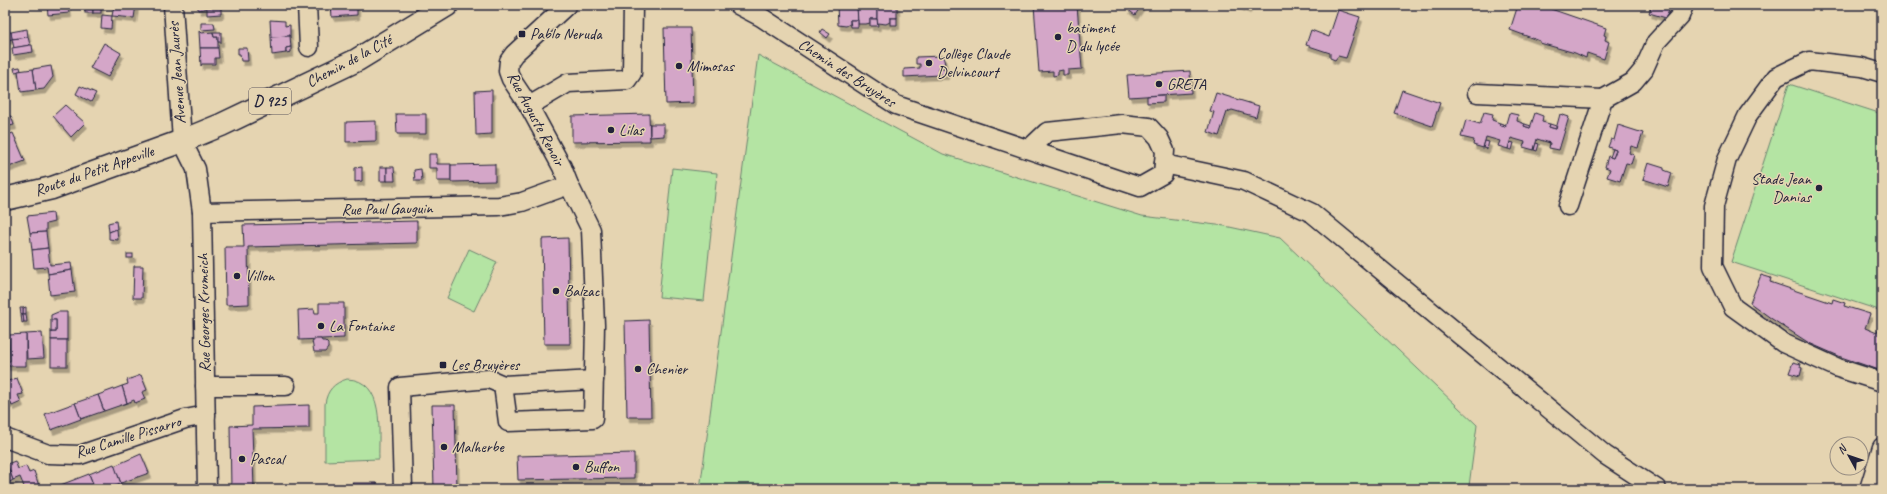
<svg xmlns="http://www.w3.org/2000/svg" width="1887" height="494" font-family="Caveat,sans-serif">
	<defs>
		<filter id="shadow"><feDropShadow dx="2.5" dy="4.5" stdDeviation="0" flood-color="#0004"/></filter>
	</defs>
	<rect width="100%" height="100%" fill="#e5d4b1"/>
	<filter id="ink" filterUnits="userSpaceOnUse"><feTurbulence type="fractalNoise" baseFrequency=".025" numOctaves="2"/><feDisplacementMap in="SourceGraphic" scale="8" xChannelSelector="R" yChannelSelector="G"/><feConvolveMatrix kernelMatrix="1 2 1 2 8 2 1 2 1" color-interpolation-filters="sRGB"/></filter>
	<g filter="url(#ink)">
		<g fill="#b4e4a3" stroke="#6b836f">
			<polygon points="758,55 943,154 1142,216 1225,226 1280,238 1477,425 1469,486 1474,489 700,489"/>
			<polygon points="1789,84 1882,114 1882,311 1731,262"/>
			<polygon points="672,168 717,173 704,301 659,297"/>
			<polygon points="469,249 497,262 474,311 447,298"/>
			<path d="M347 379C386 380 378 432 379 459L325 461V404C327 390 334 383 347 379Z"/>
		</g>
		<g fill="#d4a6c8" stroke="#22223b" filter="url(#shadow)">
			<polygon points="47,5 68,5 69,13 48,15"/>
			<rect x="85" y="5" width="8" height="8"/>
			<rect x="93" y="5" width="8" height="8"/>
			<polygon points="114,5 136,5 134,18 112,16"/>
			<polygon points="198,5 215,5 215,7 198,10"/>
			<polygon points="331,5 357,5 357,15 332,17"/>
			<polygon points="837,5 857,5 858,20 850,20 850,24 846,26 838,25"/>
			<polygon points="857,5 877,5 877,19 870,19 870,23 866,24 858,24"/>
			<polygon points="877,5 897,5 897,18 890,18 890,22 886,24 877,23"/>
			<polygon points="1034,5 1077,5 1082,69 1068,70 1068,75 1063,75 1063,70 1058,71 1058,75 1053,76 1053,71 1039,72"/>
			<polygon points="1130,5 1142,5 1135,15 1127,9"/>
			<polygon points="1238,5 1249,5 1248,9"/>
			<polygon points="1518,5 1553,5 1551,9 1606,28 1604,35 1606,36 1605,40 1609,42 1604,59 1587,53 1586,58 1575,53 1540,43 1540,41 1510,30"/>
			<polygon points="1647,5 1671,5 1666,18 1649,13 1651,8 1647,7"/>
			<polygon points="207,8 221,8 221,14 207,15"/>
			<polygon points="1338,10 1360,17 1346,58 1338,56 1335,60 1330,58 1330,53 1306,45 1311,30 1329,37"/>
			<polygon points="102,15 112,16 111,29 101,28"/>
			<rect x="890" y="18" width="7" height="7"/>
			<polygon points="870,19 877,19 878,26 870,26"/>
			<polygon points="270,20 285,21 285,26 290,25 290,36 271,37"/>
			<polygon points="850,20 858,20 858,27 851,27"/>
			<polygon points="201,23 214,23 215,29 201,30"/>
			<polygon points="664,28 691,28 693,103 666,104"/>
			<polygon points="27,29 28,37 12,39 11,32"/>
			<polygon points="822,29 830,34 827,38 820,32"/>
			<polygon points="199,31 201,33 213,32 214,37 218,37 218,48 200,48"/>
			<polygon points="7,32 11,32 12,39 7,40"/>
			<polygon points="213,32 221,32 221,42 218,42 218,37 214,37"/>
			<polygon points="290,36 291,47 286,48 286,53 272,55 271,37"/>
			<polygon points="28,37 30,45 14,48 12,39"/>
			<polygon points="104,43 121,53 108,77 90,68"/>
			<polygon points="30,45 32,45 33,52 13,55 12,48"/>
			<polygon points="291,47 291,52 286,53 286,48"/>
			<polygon points="200,48 218,48 219,58 215,58 215,64 202,64 201,66"/>
			<polygon points="238,48 247,48 248,61 241,61 240,54 238,54"/>
			<polygon points="943,56 945,64 943,64 943,68 939,68 940,75 904,77 904,69 920,68 920,64 916,64 916,57"/>
			<polygon points="51,66 53,77 44,89 36,90 33,69"/>
			<polygon points="20,67 21,71 15,72 14,68"/>
			<polygon points="939,68 946,68 946,75 940,75"/>
			<polygon points="33,69 36,90 21,92 18,71"/>
			<polygon points="1190,71 1191,93 1129,97 1127,75"/>
			<polygon points="80,86 96,93 91,102 76,94"/>
			<polygon points="492,90 492,134 476,135 475,91"/>
			<polygon points="1402,90 1440,103 1432,126 1394,113"/>
			<polygon points="1216,93 1259,106 1256,117 1232,110 1227,112 1219,136 1208,132 1214,112 1210,111"/>
			<polygon points="1164,95 1164,102 1147,103 1147,96"/>
			<polygon points="65,105 85,123 71,137 53,116"/>
			<polygon points="1484,112 1493,114 1492,120 1500,123 1499,125 1505,127 1509,113 1518,115 1517,121 1525,124 1524,126 1530,128 1535,113 1543,116 1542,122 1550,124 1549,127 1556,129 1560,114 1569,117 1559,150 1549,148 1550,143 1537,139 1534,150 1523,147 1525,142 1511,138 1508,149 1498,146 1500,141 1486,137 1483,148 1473,145 1474,140 1461,137 1466,120 1480,124"/>
			<polygon points="396,114 426,114 426,134 397,134"/>
			<polygon points="649,114 650,141 572,142 572,116"/>
			<polygon points="11,116 14,125 5,127 5,117"/>
			<polygon points="376,121 376,141 346,142 346,122"/>
			<polygon points="1500,123 1506,125 1505,127 1499,125"/>
			<polygon points="650,124 664,124 664,136 650,137"/>
			<polygon points="1525,124 1531,126 1530,128 1524,126"/>
			<polygon points="1550,124 1556,126 1556,129 1549,127"/>
			<polygon points="1618,125 1643,133 1638,148 1631,146 1629,153 1634,155 1631,164 1626,163 1620,181 1607,177 1610,169 1605,167 1608,156 1613,158 1616,150 1608,147 1611,139 1614,140"/>
			<polygon points="13,133 25,161 6,168 5,136"/>
			<polygon points="1485,141 1489,142 1487,149 1483,148"/>
			<polygon points="1510,142 1514,143 1512,150 1508,149"/>
			<polygon points="1536,143 1539,144 1537,151 1534,150"/>
			<polygon points="1613,149 1616,150 1613,158 1610,157"/>
			<polygon points="429,154 437,154 437,164 451,164 451,181 437,181 437,168 429,168"/>
			<polygon points="1648,163 1664,168 1664,170 1672,173 1668,187 1643,179"/>
			<polygon points="495,164 495,181 451,182 451,165"/>
			<polygon points="362,167 362,181 355,182 355,168"/>
			<rect x="380" y="167" width="7" height="14"/>
			<polygon points="387,167 394,167 395,181 387,181"/>
			<polygon points="421,169 422,181 415,181 414,170"/>
			<polygon points="53,213 54,222 46,224 46,232 30,233 27,216"/>
			<polygon points="116,221 117,229 109,232 108,223"/>
			<polygon points="417,221 417,243 248,247 249,304 226,305 225,247 244,247 243,225"/>
			<polygon points="117,229 118,240 109,239 109,232"/>
			<polygon points="46,232 48,248 32,250 30,233"/>
			<polygon points="568,238 570,344 544,344 542,239"/>
			<polygon points="48,248 50,265 71,263 72,270 48,274 47,267 34,268 32,250"/>
			<rect x="127" y="254" width="6" height="4"/>
			<polygon points="134,266 143,266 142,298 133,298"/>
			<polygon points="72,270 75,292 50,295 48,274"/>
			<polygon points="1761,275 1771,278 1770,282 1832,303 1833,299 1845,303 1844,306 1870,314 1865,328 1877,333 1882,320 1882,371 1841,357 1809,343 1772,319 1750,303"/>
			<polygon points="319,303 344,303 344,338 299,340 298,310 314,309 315,313 319,313"/>
			<polygon points="26,307 26,314 23,314 23,308"/>
			<polygon points="20,308 23,308 23,314 21,314"/>
			<polygon points="58,312 67,312 67,340 51,340 51,332 56,332 56,320 51,320 51,315"/>
			<polygon points="21,314 23,314 24,322 22,323"/>
			<polygon points="23,314 26,314 27,322 24,322"/>
			<rect x="51" y="320" width="5" height="12"/>
			<polygon points="649,320 651,417 627,417 625,321"/>
			<polygon points="42,333 44,358 27,359 26,334"/>
			<polygon points="26,334 26,366 7,366 6,361 10,361 9,335"/>
			<polygon points="314,339 321,339 322,341 325,341 328,344 328,348 325,352 314,352 312,341 314,341"/>
			<rect x="51" y="340" width="16" height="26"/>
			<polygon points="1793,362 1801,364 1800,367 1802,368 1800,376 1789,373"/>
			<polygon points="141,375 147,390 142,392 145,399 135,403 134,400 127,403 122,386 128,384 127,380"/>
			<polygon points="17,378 23,394 18,395 21,402 12,406 11,403 5,405 5,382"/>
			<polygon points="122,386 127,403 104,411 98,395"/>
			<polygon points="98,395 104,411 81,419 75,403"/>
			<polygon points="75,403 81,419 51,430 45,414"/>
			<polygon points="309,405 309,428 252,429 254,489 231,489 230,426 252,425 252,407"/>
			<polygon points="432,405 455,405 457,489 434,489"/>
			<polygon points="634,453 634,478 518,480 517,456"/>
			<polygon points="141,454 149,473 121,483 114,466"/>
			<polygon points="15,461 18,469 26,466 29,473 34,471 39,486 25,489 20,477 13,480 7,464"/>
			<polygon points="7,464 13,480 5,485 5,465"/>
			<polygon points="114,464 121,484 107,489 95,489 89,474"/>
			<polygon points="89,474 95,489 59,489 58,486"/>
			<polygon points="352,483 377,483 377,489 353,489"/>
		</g>
		<g fill="none" stroke-linecap="round" stroke-linejoin="round">
			<defs>
				<g id="minor">
					<polyline points="173,5 182,141 196,169 202,212 207,489"/>
					<polyline points="307,5 309,47"/>
					<polyline points="738,5 761,17 896,105 1140,187 1163,174 1165,151 1159,138 1149,127 1122,124 1047,132 1029,149"/>
					<polyline points="1882,73 1862,67 1809,61 1776,77 1748,115 1727,159 1714,206 1713,266 1733,307 1783,343 1838,368 1882,382"/>
					<polyline points="1477,93 1603,99"/>
					<polyline points="529,106 568,83 627,80 632,73 633,5"/>
					<polyline points="1164,164 1244,181 1312,213 1605,455 1657,489"/>
					<polyline points="1568,206 1603,99 1633,82 1644,69 1656,42 1680,16 1684,5"/>
					<polyline points="202,212 499,206 522,202 569,185"/>
					<polyline points="503,385 508,422 593,419 595,325 591,230 569,185 562,167 529,106 511,79 508,71 509,61 514,54 567,5"/>
					<polyline points="205,386 286,386"/>
					<polyline points="5,438 48,454 80,455 185,419 206,415"/>
					<polyline points="403,489 400,387 489,379 503,385 594,380"/>
					<polyline points="1869,489 1882,447"/>
				</g>
				<polyline id="major" points="5,199 52,188 182,141 221,125 357,60 447,5"/>
			</defs>
			<use href="#minor" stroke="#22223b" stroke-width="21"/>
			<use href="#major" stroke="#22223b" stroke-width="25"/>
			<use href="#minor" stroke="#e5d4b1" stroke-width="18"/>
			<use href="#major" stroke="#e5d4b1" stroke-width="22"/>
		</g>
	</g>
	<g fill="#22223b" stroke="#e5d4b1" stroke-width="1.5">
		<rect x="518" y="30" width="8" height="8" rx="2"/>
		<circle cx="1058" cy="37" r="4"/>
		<circle cx="929" cy="63" r="4"/>
		<circle cx="679" cy="66" r="4"/>
		<circle cx="1159" cy="84" r="4"/>
		<circle cx="611" cy="130" r="4"/>
		<circle cx="1819" cy="188" r="4"/>
		<circle cx="237" cy="276" r="4"/>
		<circle cx="556" cy="291" r="4"/>
		<circle cx="321" cy="326" r="4"/>
		<rect x="439" y="361" width="8" height="8" rx="2"/>
		<circle cx="638" cy="369" r="4"/>
		<circle cx="444" cy="447" r="4"/>
		<circle cx="242" cy="459" r="4"/>
		<circle cx="576" cy="467" r="4"/>
	</g>
	<g text-anchor="middle" dominant-baseline="central" stroke-width="3" stroke-linejoin="round" paint-order="stroke">
		<rect fill="#e5d4b1" stroke="#5c575e" stroke-width="1" x="249" y="88" width="42" height="26" rx="3"/>
		<g font-size="15" font-weight="bold" fill="#22223b">
			<text x="270" y="101">D 925</text>
		</g>
		<g font-size="16" fill="#22223b" stroke="#e5d4b1" text-anchor="start">
			<text x="1066" y="28">batiment<tspan x="1066" dy="18">D du lycée</tspan></text>
			<text x="530" y="34">Pablo Neruda</text>
			<text x="937" y="54">Collège Claude<tspan x="937" dy="18">Delvincourt</tspan></text>
			<text x="687" y="66">Mimosas</text>
			<text x="1167" y="84">GRETA</text>
			<text x="619" y="130">Lilas</text>
			<text x="1811" y="179" text-anchor="end">Stade Jean<tspan x="1811" dy="18">Danias</tspan></text>
			<text x="245" y="276">Villon</text>
			<text x="564" y="291">Balzac</text>
			<text x="329" y="326">La Fontaine</text>
			<text x="451" y="365">Les Bruyères</text>
			<text x="646" y="369">Chenier</text>
			<text x="452" y="447">Malherbe</text>
			<text x="250" y="459">Pascal</text>
			<text x="584" y="467">Buffon</text>
		</g>
		<g font-size="16" fill="#22223b" stroke="#e5d4b1">
			<text transform="translate(349 61) rotate(-28)">Chemin de la Cité</text>
			<text transform="translate(177 73) rotate(-94)">Avenue Jean Jaurès</text>
			<text transform="translate(847 73) rotate(33)">Chemin des Bruyères</text>
			<text transform="translate(536 119) rotate(62)">Rue Auguste Renoir</text>
			<text transform="translate(94 171) rotate(-19)">Route du Petit Appeville</text>
			<text transform="translate(387 209) rotate(-1)">Rue Paul Gauguin</text>
			<text transform="translate(204 313) rotate(-91)">Rue Georges Krumeich</text>
			<text transform="translate(128 437) rotate(-17)">Rue Camille Pissarro</text>
		</g>
	</g>
	<rect width="1887" height="494" fill="none" stroke="#e5d4b1" stroke-width="20"/>
	<rect x="10" y="10" width="1867" height="474" fill="none" stroke="#22223b" stroke-width="1.5" filter="url(#ink)"/>
	<g transform="translate(1849 456) rotate(310)"><circle r="19" fill="#e5d4b1" stroke="#978d82"/>
	<path d="M0-3L7 15L0 10L-7 15Z" fill="#22223b"/>
	<text y="-6" font-size="11" font-weight="bold" text-anchor="middle" fill="#22223b">N</text>
	</g>
</svg>
